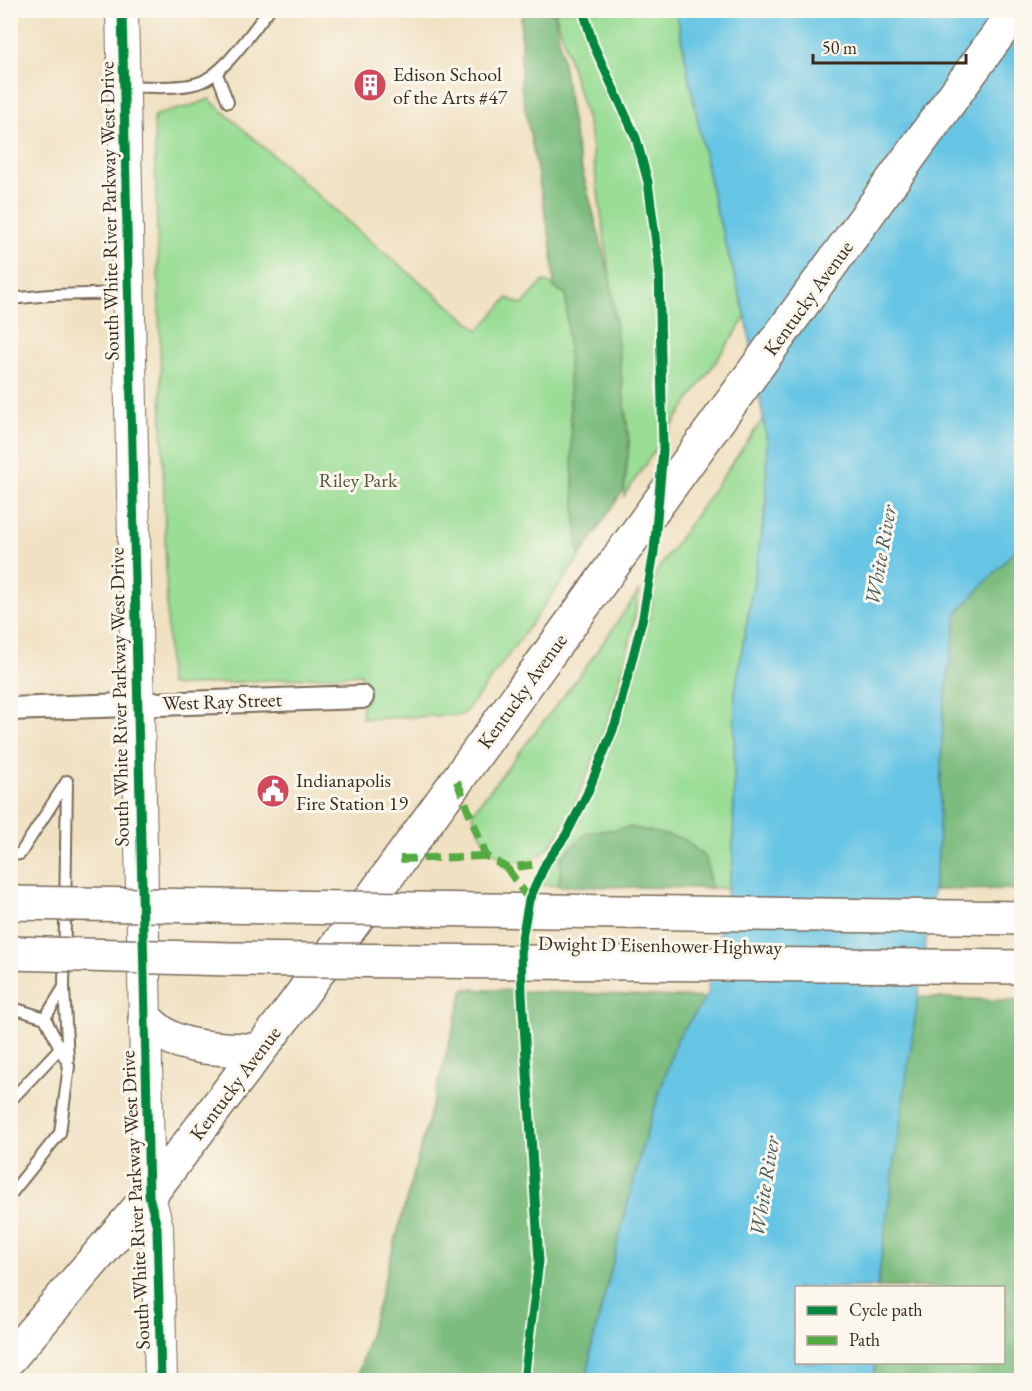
<svg xmlns="http://www.w3.org/2000/svg" width="1032" height="1391" font-family="'EB Garamond',serif">
	<rect width="100%" height="100%" fill="#fbf7ec"/>
	<filter id="ink" filterUnits="userSpaceOnUse"><feTurbulence type="fractalNoise" baseFrequency=".0167" numOctaves="2"/><feDisplacementMap in="SourceGraphic" scale="12" xChannelSelector="R" yChannelSelector="G"/><feConvolveMatrix kernelMatrix="1 2 1 2 8 2 1 2 1" color-interpolation-filters="sRGB"/></filter>
	<filter id="wash" filterUnits="userSpaceOnUse"><feTurbulence type="fractalNoise" baseFrequency=".008" numOctaves="4" result="noise"/><feDisplacementMap in="SourceGraphic" scale="24" xChannelSelector="R" yChannelSelector="G"/><feGaussianBlur stdDeviation="1.35" result="paint"/><feColorMatrix in="noise" values="0 0 0 0 0 0 0 0 0 0 0 0 0 0 0 0 0 1.4 0 .05"/><feComposite in="paint" operator="in"/></filter>
	<g filter="url(#wash)">
		<rect width="100%" height="100%" fill="#f0e1c3"/>
		<g fill="#9add95" stroke="#6a845a" stroke-width="1.5">
			<polygon points="555,11 676,11 713,198 746,317 624,496 629,442 610,277 589,128"/>
			<path d="M209 99 363 235 479 330 508 298 522 305 544 281 566 293 573 481 579 558 477 698 462 715 362 719 361 674 177 686 169 684 154 116C172 109 191 108 209 99Z"/>
			<polygon points="763,419 767,441 766,507 735,692 733,862 728,888 541,885 548,870 573,832 591,796 620,721 633,683 651,606 656,572"/>
			<path d="M639 591C629 661 608 729 579 793 570 813 560 837 544 852 535 860 521 864 510 861 488 856 479 832 472 813L583 671Z"/>
		</g>
		<g fill="#7bbc7e" stroke="#5b734e" stroke-width="1.5">
			<polygon points="530,11 550,11 555,14 577,151 610,277 629,442 624,489 579,558 573,481 566,294 554,288 552,249 521,87 521,18"/>
			<polygon points="1021,544 1021,889 933,890 938,856 943,713 957,612"/>
			<polygon points="630,827 684,839 706,858 711,888 559,886 561,857 587,833"/>
			<polygon points="464,989 706,998 677,1039 642,1148 591,1349 587,1380 357,1380"/>
			<polygon points="917,997 1021,1001 1021,1380 874,1380 875,1363 1004,1362 1004,1288 877,1287"/>
		</g>
		<polygon fill="#66c5e4" stroke="#507881" stroke-width="1.5" points="676,11 1021,11 1021,544 957,613 943,713 938,856 877,1287 796,1288 796,1362 875,1363 874,1380 587,1380 591,1349 642,1148 677,1039 706,998 733,862 735,692 766,507 767,441 746,317 713,198"/>
	</g>
	<g filter="url(#ink)">
		<g fill="none" stroke-linecap="round" stroke-linejoin="round">
			<defs>
				<g id="lane">
					<polyline points="217,74 228,102"/>
					<path d="M127 86C146 87 180 89 198 83 224 75 251 32 269 10"/>
					<polyline points="10,299 50,295 127,293"/>
					<polyline points="10,855 20,854 67,781 64,987 45,1018"/>
					<polyline points="64,988 68,1059"/>
					<polyline points="10,1007 45,1018 69,1066 60,1133 10,1195"/>
					<polyline points="10,1101 60,1048"/>
				</g>
				<polyline id="street" points="10,709 362,697"/>
				<polyline id="secondary" points="122,10 149,1196 157,1227 161,1380"/>
				<g id="primary">
					<path d="M145 1019C152 1024 159 1031 167 1036 195 1051 229 1048 259 1051"/>
					<polyline points="10,1358 149,1196 294,1005 1016,10"/>
				</g>
			</defs>
			<use href="#lane" stroke="#7a6a58" stroke-width="14"/>
			<use href="#street" stroke="#7a6a58" stroke-width="26"/>
			<use href="#secondary" stroke="#7a6a58" stroke-width="34"/>
			<use href="#primary" stroke="#7a6a58" stroke-width="36"/>
			<use href="#lane" stroke="#fff" stroke-width="10"/>
			<use href="#street" stroke="#fff" stroke-width="22"/>
			<use href="#secondary" stroke="#fff" stroke-width="32"/>
			<use href="#primary" stroke="#fff" stroke-width="33"/>
			<defs>
				<g id="highway-bridge">
					<polyline points="10,903 1022,918"/>
					<polyline points="10,953 230,959 1022,967"/>
				</g>
			</defs>
			<use href="#highway-bridge" stroke="#7a6a58" stroke-width="36" stroke-linecap="butt"/>
			<use href="#highway-bridge" stroke="#fff" stroke-width="33"/>
			<g stroke="#55ab43" stroke-width="8" stroke-dasharray="15 8" stroke-linecap="butt">
				<polyline points="457,781 486,856 507,868 546,863"/>
				<polyline points="400,859 486,856"/>
				<polyline points="507,868 529,900"/>
			</g>
			<defs>
				<g id="cycleway">
					<polyline points="122,10 149,1196 157,1227 161,1380"/>
					<polyline points="524,1380 539,1261 522,994 521,944 529,900 546,863 566,835 587,794 616,722 643,617 654,552 663,450 659,266 648,182 636,138 593,44 583,10"/>
				</g>
			</defs>
			<use href="#cycleway" stroke="#fbf7ec" stroke-width="13"/>
			<use href="#cycleway" stroke="#00873e" stroke-width="9"/>
		</g>
	</g>
	<defs>
		<symbol id="building-disc" viewBox="-11 -11 22 22"><circle r="9.5" fill="#d1495b" stroke="#fbf7ec"/><path d="M-4-6H4V6H1V3H-1V6H-4ZM-2.5-4.3h1.7v1.8h-1.7ZM.8-4.3h1.7v1.8H.8ZM-2.5-1h1.7V.8h-1.7ZM.8-1h1.7V.8H.8Z" fill="#fff"/></symbol>
		<symbol id="civic-disc" viewBox="-11 -11 22 22"><circle r="9.5" fill="#d1495b" stroke="#fbf7ec"/><path d="M-.6-6.5H3V-4.5H.6V-3L4-1V1h2V6H-6V1h2V-1L-.6-3ZM-1.2 2.5V6h2.4V2.5Z" fill="#fff"/></symbol>
	</defs>
	<g fill-rule="evenodd">
		<use href="#building-disc" x="351" y="66" width="38" height="38"/>
		<use href="#civic-disc" x="254" y="772" width="38" height="38"/>
	</g>
	<g text-anchor="middle" dominant-baseline="central" stroke-width="6" stroke-linejoin="round" paint-order="stroke">
		<g font-size="20" fill="#3b2a1e" stroke="#fbf7ec" text-anchor="start">
			<text x="393" y="74">Edison School<tspan x="393" dy="23">of the Arts #47</tspan></text>
			<text x="296" y="780">Indianapolis<tspan x="296" dy="23">Fire Station 19</tspan></text>
		</g>
		<g font-size="20" fill="#3b2a1e" stroke="#fbf7ec">
			<text transform="translate(109 211) rotate(-91)">South White River Parkway West Drive</text>
			<text transform="translate(808 298) rotate(-54)">Kentucky Avenue</text>
			<text transform="translate(522 691) rotate(-54)">Kentucky Avenue</text>
			<text transform="translate(119 697) rotate(-91)">South White River Parkway West Drive</text>
			<text transform="translate(222 701) rotate(-2)">West Ray Street</text>
			<text transform="translate(660 945) rotate(1)">Dwight D Eisenhower Highway</text>
			<text transform="translate(235 1083) rotate(-53)">Kentucky Avenue</text>
			<text transform="translate(135 1200) rotate(-93)">South White River Parkway West Drive</text>
		</g>
		<g font-size="20" fill="#53573c" stroke="#fbf7ec">
			<text x="358" y="480">Riley Park</text>
		</g>
		<g font-size="21" font-style="italic" fill="#485859" stroke="#fbf7ec">
			<text transform="translate(880 555) rotate(-80)">White River</text>
			<text transform="translate(764 1186) rotate(-81)">White River</text>
		</g>
	</g>
	<rect width="1032" height="1391" fill="none" stroke="#fbf7ec" stroke-width="36"/>
	<rect x="795" y="1286" width="210" height="78" fill="#fbf7ec" stroke="#aea59a" stroke-width="1.5"/>
	<rect x="807" y="1306" width="30" height="9" fill="#00873e" stroke="#aea59a" stroke-width="1.5"/>
	<text x="849" y="1316" font-size="18" fill="#3b2a1e">Cycle path</text>
	<rect x="807" y="1336" width="30" height="9" fill="#55ab43" stroke="#aea59a" stroke-width="1.5"/>
	<text x="849" y="1346" font-size="18" fill="#3b2a1e">Path</text>
	<path d="M813 54v9h153v-9" fill="none" stroke="#3b2a1e" stroke-width="3"/>
	<text x="822" y="54" font-size="18" fill="#3b2a1e" stroke="#fbf7ec" stroke-width="4.5" paint-order="stroke">50 m</text>
</svg>
